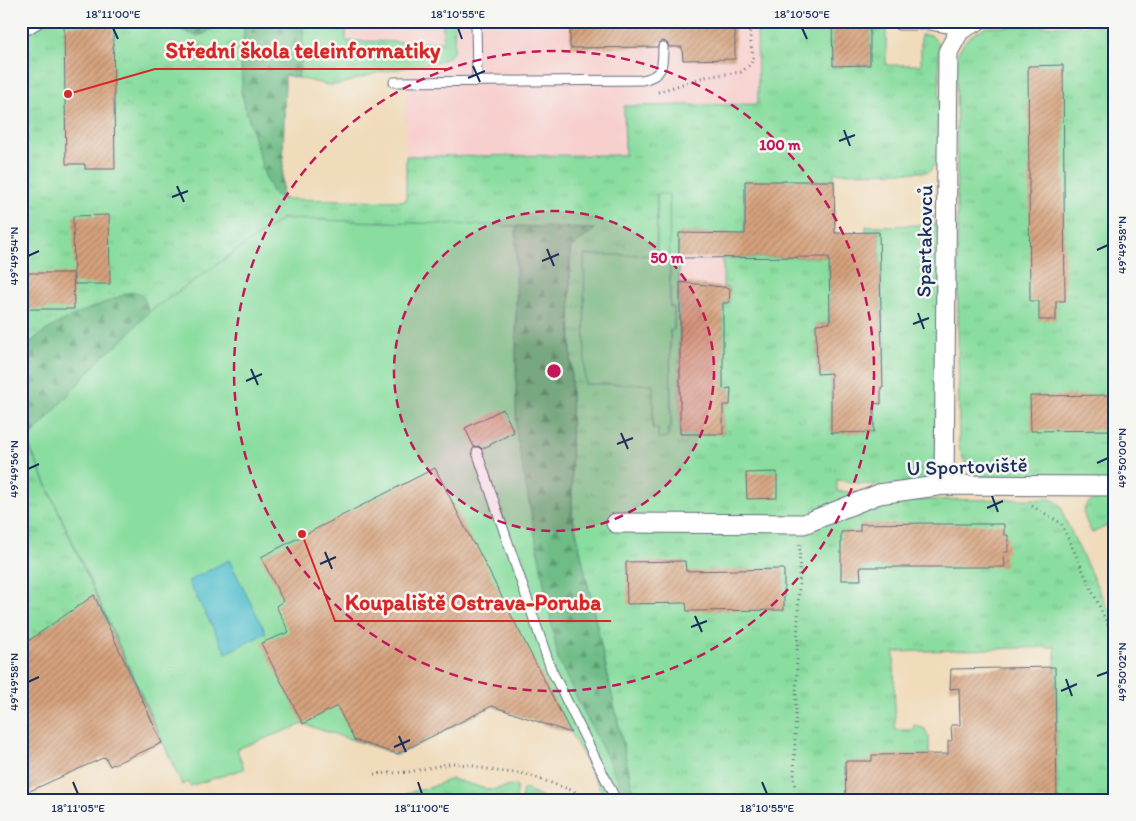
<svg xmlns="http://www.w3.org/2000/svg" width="1136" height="821" font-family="Itim,sans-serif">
	<defs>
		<pattern id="grass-tufts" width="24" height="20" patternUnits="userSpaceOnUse" patternTransform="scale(1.25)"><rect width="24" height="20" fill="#89dd9f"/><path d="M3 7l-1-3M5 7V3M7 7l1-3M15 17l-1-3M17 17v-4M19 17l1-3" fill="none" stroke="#76be8b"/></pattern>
		<pattern id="forest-firs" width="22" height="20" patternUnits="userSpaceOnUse" patternTransform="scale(1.25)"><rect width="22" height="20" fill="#6ebc86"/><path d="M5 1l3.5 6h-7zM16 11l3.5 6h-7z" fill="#5a9971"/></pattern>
		<pattern id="building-hatch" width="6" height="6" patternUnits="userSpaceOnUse" patternTransform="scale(1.25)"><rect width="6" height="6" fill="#d6a17b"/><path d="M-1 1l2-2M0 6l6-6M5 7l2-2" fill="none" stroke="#ad8468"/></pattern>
	</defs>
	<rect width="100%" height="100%" fill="#f6f6f2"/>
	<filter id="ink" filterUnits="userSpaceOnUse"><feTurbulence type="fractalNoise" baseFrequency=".02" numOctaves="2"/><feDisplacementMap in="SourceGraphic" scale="10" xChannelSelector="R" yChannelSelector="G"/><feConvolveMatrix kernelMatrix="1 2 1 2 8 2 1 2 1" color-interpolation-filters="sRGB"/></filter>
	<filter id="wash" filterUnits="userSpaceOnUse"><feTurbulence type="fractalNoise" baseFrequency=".0096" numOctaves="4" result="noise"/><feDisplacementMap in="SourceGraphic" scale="20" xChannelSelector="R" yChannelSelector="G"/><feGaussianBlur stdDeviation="1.12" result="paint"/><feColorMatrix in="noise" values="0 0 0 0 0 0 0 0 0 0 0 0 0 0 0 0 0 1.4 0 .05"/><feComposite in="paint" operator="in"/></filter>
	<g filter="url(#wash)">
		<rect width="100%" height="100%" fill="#f0dbba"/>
		<g fill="#f7d0ce">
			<polygon points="346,21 443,21 443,42 346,41"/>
			<polygon points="455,21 757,21 759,104 832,103 834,232 879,232 882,337 885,337 885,352 882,352 881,404 874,403 874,432 837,480 837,492 603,504 626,203 625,155 406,156 405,68 433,63 455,45"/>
		</g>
		<g fill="url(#grass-tufts)" stroke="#52867e" fill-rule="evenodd">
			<path d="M21 21H346V41L443 42V21H455L454 50 450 56 439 62 376 73 338 85H328L285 75 282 199 406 201V156L625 155 624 106 758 104 757 21H832L833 66 870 65V29H886V65H921V35H931L939 44 940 166 933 165 931 170 928 172 834 173V181H745V234L679 233 680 434H723V405L730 404 731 389H723V303H729L730 288 723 287V258L829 257 830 323 816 324 817 374 831 373V432H874V403H881L882 352H885V338L882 337 879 232H866V226L927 225V211L933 213 934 225H941L936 473C911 494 867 484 837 480V491L907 496 910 500 1050 499C1063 503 1061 508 1065 519L1108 609H1115V800H1057L1055 647 894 652 895 730H914V725L925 729 929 738V800H635L572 513 570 249 594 229 282 219 149 312 118 345 104 355 27 442 163 744 94 596 21 646ZM657 194 669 195 670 307 674 308V329L670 330 671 427 668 428 667 437 658 428H653Z"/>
			<path d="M1115 25V482L977 477C967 468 963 460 959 447L956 58C963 40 970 35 986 27Z"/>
			<path d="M1097 499H1115V542L1107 526 1092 533C1085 519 1076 505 1097 499Z"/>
			<path d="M452 779 491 790 515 785 517 788 516 800H400C407 790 419 791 429 788 437 785 444 781 452 779Z"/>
			<polygon points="526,788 536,795 549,800 521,800 523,790"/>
		</g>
		<g fill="url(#forest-firs)" stroke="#447672">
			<path d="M171 21H220C200 43 192 37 171 21Z"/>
			<path d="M241 21H301C307 37 300 61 298 78L285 75 282 199 272 192 265 176 241 92 242 83 240 53 245 30Z"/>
			<polygon points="516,226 595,229 570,249 572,513 635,800 628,800 558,660 516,432"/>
			<path d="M137 292C145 296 146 303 149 312L118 345 104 355 27 441 21 444V351C50 321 91 309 128 293Z"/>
		</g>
		<g fill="#89dd9f" stroke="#52867e">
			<polygon points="21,38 24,38 27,143 21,143"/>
			<polygon points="657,194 669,194 670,307 674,307 674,330 670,330 671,428 668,428 668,437 658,438 658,428 653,429 653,384 585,384 584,255 657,255"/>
			<polygon points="282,219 516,226 516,432 558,660 628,800 606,800 571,733 492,706 395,756 393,753 303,724 237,749 244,769 190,786 188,782 182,785 27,441 104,355 118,345 149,312"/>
		</g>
		<polygon fill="#54c0ce" stroke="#387896" points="229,560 266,633 226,653 188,581"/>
		<g id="blocks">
			<g fill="url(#building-hatch)">
				<polygon points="570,21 735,21 735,59 683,60 682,47 669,47 668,44 664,41 660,42 657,47 570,48"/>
				<polygon points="832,21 870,21 870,65 833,66"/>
				<polygon points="94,25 113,25 115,169 85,169 85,164 66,164 64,26"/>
				<polygon points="1063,65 1065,301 1056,301 1056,320 1039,320 1039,301 1030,301 1028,66"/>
				<polygon points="745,181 834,181 835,233 879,232 883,388 881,387 881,404 874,403 874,432 831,433 831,373 817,374 816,324 830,323 829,257 679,258 679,233 745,234"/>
				<polygon points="109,215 110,284 74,284 73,216"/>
				<polygon points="21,273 73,273 74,309 21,309"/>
				<polygon points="680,282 730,288 729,303 723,303 723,389 731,388 730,405 723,405 723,434 680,434"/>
				<polygon points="1115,395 1115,430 1031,431 1030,396"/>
				<polygon points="503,409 514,432 482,449 479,446 474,447 465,428"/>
				<polygon points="435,468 474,545 475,544 571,733 492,706 397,754 354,740 337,706 303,724 261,643 289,632 276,606 283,601 261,557"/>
				<polygon points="777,472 777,498 747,499 746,473"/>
				<polygon points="932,523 932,524 1004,524 1004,535 1008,535 1008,552 1004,552 1005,567 860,567 861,580 841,580 841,532 860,531 860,524"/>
				<polygon points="685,561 686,571 784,569 784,610 687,611 686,603 627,604 626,562"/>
				<polygon points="94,595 162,743 110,766 105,757 21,795 21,646"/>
				<polygon points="1055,667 1057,800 846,800 845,761 872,761 872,755 948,754 948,741 952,741 951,725 960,725 959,688 950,689 951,669"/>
			</g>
		</g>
	</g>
	<g filter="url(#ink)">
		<use href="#blocks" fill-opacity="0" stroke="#666b7e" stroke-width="1"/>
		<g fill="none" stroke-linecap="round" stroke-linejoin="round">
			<defs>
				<g id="service">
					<polyline points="476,21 477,80"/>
					<polyline points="898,21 899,25 930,25 960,30"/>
					<polyline points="21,30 27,30 42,21"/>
					<path d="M394 82 642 80C663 76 663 66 663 47"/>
					<polyline points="477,452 551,669 616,800"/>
				</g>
				<g id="minor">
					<polyline points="944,485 948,52 960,30 977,21"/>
					<polyline points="616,523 804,524 879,494 944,485 1115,486"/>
				</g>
			</defs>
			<use href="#service" stroke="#666b7e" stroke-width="11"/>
			<use href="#minor" stroke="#666b7e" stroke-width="21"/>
			<g stroke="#666b7e" stroke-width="3" stroke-dasharray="1 4" stroke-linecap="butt">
				<polyline points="658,92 704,77 741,72 751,64 753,58 748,21"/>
				<polyline points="1032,506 1061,523 1115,640"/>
				<polyline points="374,774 408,772 453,763 474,766 496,771 526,774 574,791 586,800"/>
				<polyline points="796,800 794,778 800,543"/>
			</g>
			<use href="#service" stroke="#fff" stroke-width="9"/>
			<use href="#minor" stroke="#fff" stroke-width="19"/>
		</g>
	</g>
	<path fill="none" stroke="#1b2f5e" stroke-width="2" d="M113 28 118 39M458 28 462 39M802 28 807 39M473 66 480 82M468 78 485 71M844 130 850 146M839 141 855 135M177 186 184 202M172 197 188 191M547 249 554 266M1097 250 1108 245M28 256 39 251M542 261 559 254M918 313 924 329M913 324 929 318M251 369 258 385M246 381 262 374M621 433 628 449M617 444 633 438M1097 463 1108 458M28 469 39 464M992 496 998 512M987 508 1003 501M325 552 332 569M320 564 336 557M695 616 702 632M691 627 707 621M1097 676 1108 672M1066 679 1072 696M28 682 39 677M1061 691 1077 684M399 736 406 752M394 747 410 740M73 782 78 794M418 782 422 794M762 782 767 794"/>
	<circle cx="554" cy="371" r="160" fill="#c2185b" fill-opacity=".12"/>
	<g fill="none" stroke="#c2185b" stroke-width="2.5" stroke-dasharray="9 6">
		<circle cx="554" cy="371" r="160"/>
		<circle cx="554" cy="371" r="320"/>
	</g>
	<g text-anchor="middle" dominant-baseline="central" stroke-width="5" stroke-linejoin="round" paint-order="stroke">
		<g font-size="21" fill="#1b2f5e" stroke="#f6f6f2">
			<text transform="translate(924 241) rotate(-89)">Spartakovců</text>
			<text transform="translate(967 466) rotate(-2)">U Sportoviště</text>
		</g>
	</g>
	<circle cx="554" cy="371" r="8" fill="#c2185b" stroke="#f6f6f2" stroke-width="2.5"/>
	<g font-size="15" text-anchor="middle" font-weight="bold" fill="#c2185b" stroke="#f6f6f2" stroke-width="5" stroke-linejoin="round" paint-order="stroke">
		<text x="780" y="150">100 m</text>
		<text x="667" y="263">50 m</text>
	</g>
	<path fill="none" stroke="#d62828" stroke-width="2" d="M68 94L155 69H450M302 534L335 621H611"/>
	<g fill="#d62828" stroke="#f6f6f2" stroke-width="2">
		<circle cx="68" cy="94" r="5"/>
		<circle cx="302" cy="534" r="5"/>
	</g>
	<g font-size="22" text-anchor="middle" font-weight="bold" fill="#d62828" stroke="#f6f6f2" stroke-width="5" stroke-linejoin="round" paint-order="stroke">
		<text x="303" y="58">Střední škola teleinformatiky</text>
		<text x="473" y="610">Koupaliště Ostrava-Poruba</text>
	</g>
	<rect width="1136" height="821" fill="none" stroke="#f6f6f2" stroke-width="55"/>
	<rect x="28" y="28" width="1080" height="766" fill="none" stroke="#1b2f5e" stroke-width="2"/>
	<g font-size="12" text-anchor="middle" fill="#1b2f5e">
		<text x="113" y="18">18°11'00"E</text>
		<text x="458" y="18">18°10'55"E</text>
		<text x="802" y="18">18°10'50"E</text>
		<text transform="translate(1122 245) rotate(-90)" y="4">49°49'58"N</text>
		<text transform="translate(14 256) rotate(-90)" y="4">49°49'54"N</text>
		<text transform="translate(1122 458) rotate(-90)" y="4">49°50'00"N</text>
		<text transform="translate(14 469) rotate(-90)" y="4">49°49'56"N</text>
		<text transform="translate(1122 672) rotate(-90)" y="4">49°50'02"N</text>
		<text transform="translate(14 682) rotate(-90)" y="4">49°49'58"N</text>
		<text x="78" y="812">18°11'05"E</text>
		<text x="422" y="812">18°11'00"E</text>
		<text x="767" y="812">18°10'55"E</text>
	</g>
</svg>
